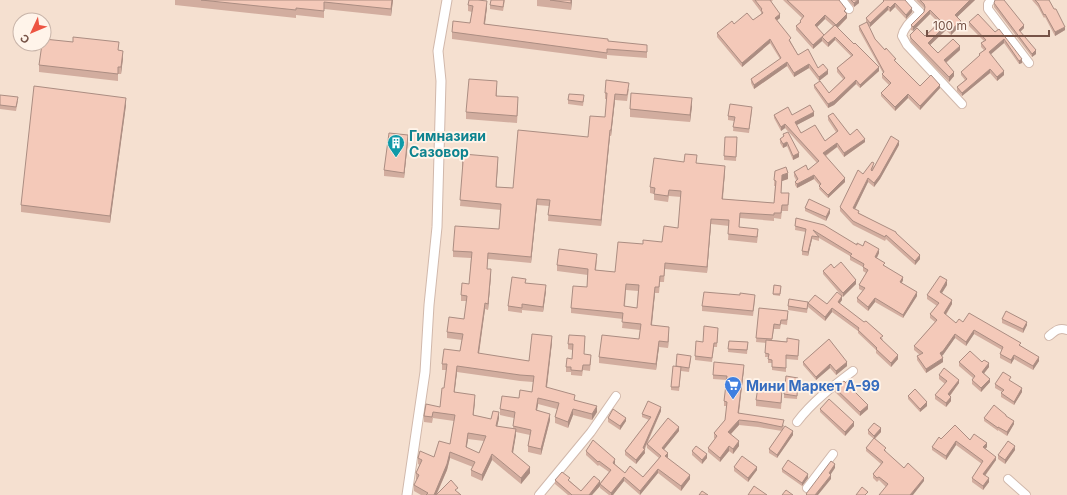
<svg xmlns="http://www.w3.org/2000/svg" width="1067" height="495" font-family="Inter,sans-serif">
	<rect width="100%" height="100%" fill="#fdf0e2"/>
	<path fill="#f5e0d0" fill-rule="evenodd" d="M0 0H1067V495H0ZM20 20H44V44H20Z"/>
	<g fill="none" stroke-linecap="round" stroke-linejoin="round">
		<defs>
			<g id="minor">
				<polyline points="842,0 849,9"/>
				<path d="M908 0 920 12C914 19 904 26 902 36L907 45 962 104"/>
				<polyline points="991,0 988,4 988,9 1029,63"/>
				<path d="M1049 336C1055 331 1059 327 1067 330"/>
				<path d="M797 422C812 402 833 386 853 371"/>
				<polyline points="1008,479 1026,495"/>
				<polyline points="807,488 833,454"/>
				<polyline points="539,495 591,432 616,396"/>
			</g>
			<polyline id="tertiary" points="407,495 425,372 429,305 437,227 441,81 438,51 447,0"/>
		</defs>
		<use href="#minor" stroke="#d1b8ab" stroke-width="10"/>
		<use href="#tertiary" stroke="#d1b8ab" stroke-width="11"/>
		<use href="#minor" stroke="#fff" stroke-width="8"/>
		<use href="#tertiary" stroke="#fff" stroke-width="9"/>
	</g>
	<g fill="#d2ad9f" fill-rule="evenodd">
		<polygon points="175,0 393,0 391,16 324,9 324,18 296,15 296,18 175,5"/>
		<polygon points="505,0 503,11 490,9 490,5"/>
		<polygon points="537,0 572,0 571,10 537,6"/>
		<polygon points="752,0 773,0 771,2 780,18 777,20 791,42 798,55 828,74 819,81 809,68 794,77 787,66 754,89 751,83 751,79 780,59 770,43 742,67 717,37 717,33 734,24 753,20 761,14 761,12"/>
		<path d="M783 0H839L846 13 847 18 838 28 879 71 860 88 856 84 834 105 828 108 814 88V85L829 93 843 79 837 72V68L851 56 835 40 828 47 822 41 813 49 796 30V26L800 22V21L802 18ZM825 19 833 26 824 35 817 27Z"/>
		<polygon points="848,0 859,0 859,3 854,7"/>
		<polygon points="883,0 905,0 912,12 906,19 895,7 890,12 888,10 870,27 868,25 875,39 896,62 920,86 940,88 920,110 908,98 895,111 881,96 881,93 889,85 882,78 882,74 883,73 859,30 859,26 866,23 866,18 883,3"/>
		<polygon points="916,0 975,0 957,17 961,25 951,35 946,30 930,45 938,53 960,50 946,63 954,76 949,82 911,42 910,39 910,35 925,36 939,23 930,14 913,31 911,30 911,25 924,12 925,9"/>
		<polygon points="1032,0 1049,0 1065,30 1055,36 1045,17 1044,18 1038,7"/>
		<polygon points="994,2 1024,28 1020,32 1036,54 1032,57 994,7"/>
		<polygon points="468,5 487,7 485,24 608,41 647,51 647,58 607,55 607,59 452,39 452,32 470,23 472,12 468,11"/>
		<polygon points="969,22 995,32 999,29 1022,63 1019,64 1004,43 990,54 1004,75 997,81 990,73 962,96 957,91 957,87 965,80 961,75 961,72 979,56 979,54 984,50 981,47 981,43 984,41 969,26"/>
		<polygon points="119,50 123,58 121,74 118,74 118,81 39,72 39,65"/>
		<polygon points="497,88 497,96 518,104 517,123 466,119 466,112"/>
		<path d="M629 89 627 101 615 100 611 136H610L601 226 548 221 549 206 537 205 531 263 488 259 487 269 491 275 488 310 485 309 479 354 529 361 552 342 547 388 575 400 597 412 592 420 573 415 568 428 555 423V417L557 409 538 404 537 410 550 420 541 455 528 452V446L530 435 516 432 513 453 530 473 521 484 492 460 482 481 471 476V470L473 467 450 458 447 470 437 494 458 492 461 495H421L414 491V485L417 480 416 479V473L420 465 418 464V458L434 457 450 444 454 421 433 418 432 423 424 422V416L440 407 444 388 446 370H442V364L460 351 462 340 447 338V332L464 319 467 301H461V295L469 284 471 258 453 257V251L499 229 501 210 460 206 463 167H462V161L498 163 496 187 513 188 588 137 605 117 607 99H605V93ZM457 372 520 381 533 382 532 392 500 409V415L514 418 513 429 497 426 499 418 491 419 473 415 475 401 454 392ZM468 439 484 441 479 453 466 448Z"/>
		<polygon points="0,98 18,101 16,111 0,109"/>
		<polygon points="584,99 583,106 568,104 568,100"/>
		<polygon points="126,105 110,223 21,212 21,205"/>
		<polygon points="692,106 690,122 630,117 630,109"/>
		<polygon points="752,111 749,133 733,131 734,121 728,120 728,116"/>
		<polygon points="774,115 814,116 796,125 801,133 825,141 836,132 828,120 828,116 850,135 865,142 844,157 837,147 826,156 845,182 828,198 819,189 820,186 814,179 797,188 795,185 795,182 796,180 794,176 794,172 808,170 817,163 785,128 781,131 774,118"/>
		<polygon points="783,134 799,157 793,160 787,146 783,148 780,143 780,139 783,137"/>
		<polygon points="408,141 404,178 384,176 384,170"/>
		<polygon points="737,141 736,161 724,160 724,156"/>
		<polygon points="899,145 880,179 874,187 868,182 855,209 859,213 896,233 920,259 915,265 886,239 885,241 853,225 840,211 840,207 863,174 874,166"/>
		<path d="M684 162 697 163 725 171 723 199 774 203 775 186H774L775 171 788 179 782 181 781 193H789L788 211H782L781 219 774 218V221L740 218 739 227 758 235 757 243 728 240 729 226 711 224 707 273 665 269 664 282H660L659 293H655L652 325 669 333 668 348 659 347 656 370 599 363V357L639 339 640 330 622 328 623 319 571 313V308L587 287 588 275 557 271V265L597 260 596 270 615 272 643 244 662 242 678 228 681 197 669 196 668 202 654 200V194L650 193V187ZM626 290 638 291 637 308 625 306Z"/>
		<polygon points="805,208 830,213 826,221 805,211"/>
		<polygon points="796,218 857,245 863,246 879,253 877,258 885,266 903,280 902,283 917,296 903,318 875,302 868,311 857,302 857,298 863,291 859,289 859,285 866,273 863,271 863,267 850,260 850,256 819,238 819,241 812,239 808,256 802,255 802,251 806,232 795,230"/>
		<polygon points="834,268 856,284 842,297 842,300 839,303 883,339 882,340 898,359 891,367 876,353 876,350 858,333 858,331 832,312 825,321 808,307 808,306 807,313 788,310 788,306 808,303 827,304 841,295 823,274 823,271"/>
		<polygon points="526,283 546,291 543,312 522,310 522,313 508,311 508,306"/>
		<polygon points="774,285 781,286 780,296 773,295"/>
		<polygon points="947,285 942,293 952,304 946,315 956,323 963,322 1021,346 1039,361 1033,370 1014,359 1011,364 1000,358 1000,354 1002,350 974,334 966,346 955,338 942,356 943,362 926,373 917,360 917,356 920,355 914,350 914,346 935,322 930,318 930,314 937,306 927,299 927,295"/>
		<polygon points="755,300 753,316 702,311 702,306"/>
		<polygon points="759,308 788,315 787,325 781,324 780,329 774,329 772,340 799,343 798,360 786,359 786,372 772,370 772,363 768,363 768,357 765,357 766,343 756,342"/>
		<polygon points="1002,319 1027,325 1023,333 1002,323"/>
		<polygon points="718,331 717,347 714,347 712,362 695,360 695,356 703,342"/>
		<polygon points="829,339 847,366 836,375 830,368 816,380 803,365 803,362"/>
		<polygon points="585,341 584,354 591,360 590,371 583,370 582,376 571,375 571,372 566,372 566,367 572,359 572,350 568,349 568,344"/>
		<polygon points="729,341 748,342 747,354 728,352"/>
		<polygon points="691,359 689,372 681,371 679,391 671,390 671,387 676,366"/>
		<polygon points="959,362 982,362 989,367 984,373 990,382 981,392 972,384 972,380 973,378 959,366"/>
		<polygon points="744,369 739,413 784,425 783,430 793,435 777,458 769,453 769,449 782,431 758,427 739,425 731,434 739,446 733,454 729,451 720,462 708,452 708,448 715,439 714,438 714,433 725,420 727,406 724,406 724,401 727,380 713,379 713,375"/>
		<polygon points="939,375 959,383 950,396 951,401 946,407 935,399 935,395 945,384 939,379"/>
		<polygon points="798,381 797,399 784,398 784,394"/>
		<polygon points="1011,381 1022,392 1014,405 1001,397 1001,393 1002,392 995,388 995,384"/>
		<polygon points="835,388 868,409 860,416 835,392"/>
		<polygon points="782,395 781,409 756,406 756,400"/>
		<polygon points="908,396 927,406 920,412 908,399"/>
		<polygon points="820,409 854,426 845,436 820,412"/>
		<polygon points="661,411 645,449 645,453 636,464 625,455 625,451 649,420 642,417 642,414"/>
		<polygon points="608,418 626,421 620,430 608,422"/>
		<polygon points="984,418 1014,424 1007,436 998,430 998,431 984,421"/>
		<polygon points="868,430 881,432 875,439 886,451 885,452 904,468 924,481 886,487 879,480 877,482 873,478 873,474 881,464 866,451 866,448 874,439 868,434"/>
		<polygon points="679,431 664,449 668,457 668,458 690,479 681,491 658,473 640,495 624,481 613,495 609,495 600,488 600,486 592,495 568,495 555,484 555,480 570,481 581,491 600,483 609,472 599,465 598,466 586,455 586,451 615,463 615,464 625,473 643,477 659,458 647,448 647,444"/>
		<polygon points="941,439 970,440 987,447 985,449 996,460 985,476 989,482 983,490 972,482 972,478 982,464 956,445 946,460 932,450 932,447"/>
		<polygon points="1015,450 1005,464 998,459 998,455"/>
		<polygon points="692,451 707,458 702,464 692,455"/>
		<polygon points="734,467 757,470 748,482 734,471"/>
		<polygon points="782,469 808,478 802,486 782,472"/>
	</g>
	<g fill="#ab8d82">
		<polygon points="392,0 393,0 391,16 391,9"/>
		<polygon points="571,0 572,0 571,10"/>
		<polygon points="858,0 859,0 859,3 854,7 854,3"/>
		<polygon points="970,0 975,0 955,19 955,15"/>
		<polygon points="487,1 487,7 484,30 484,24"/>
		<polygon points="895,3 895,7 890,12 890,8"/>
		<polygon points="888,6 888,10 870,27 870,23"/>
		<polygon points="912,8 912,12 906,19 906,15"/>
		<polygon points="930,10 930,14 913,31 913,27"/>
		<polygon points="780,14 780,18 775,22 775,18"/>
		<polygon points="847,14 847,18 836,29 836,25"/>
		<polygon points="825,15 825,19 815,29 815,25"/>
		<polygon points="961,21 961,25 951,35 951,30"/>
		<polygon points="946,25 946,30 928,47 928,43"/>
		<polygon points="1024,25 1024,28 1019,33 1019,30"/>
		<polygon points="1065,27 1065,30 1055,36 1055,32"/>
		<polygon points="822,37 822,41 813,49 813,45"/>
		<polygon points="835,37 835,40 828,47 828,43"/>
		<polygon points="770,39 770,43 742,67 742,63"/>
		<polygon points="1004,39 1004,43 989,56 989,52"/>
		<polygon points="960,46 960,50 944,64 944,60"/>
		<polygon points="1036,50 1036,54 1032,57 1032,54"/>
		<polygon points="123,51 123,58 121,74 121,67"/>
		<polygon points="1022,59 1022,63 1019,64 1019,61"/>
		<polygon points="787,62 787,66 754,89 754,85"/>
		<polygon points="809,64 809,68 794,77 794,73"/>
		<polygon points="879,67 879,71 860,88 860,85"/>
		<polygon points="990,69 990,73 962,96 962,93"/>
		<polygon points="828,70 828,74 819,81 819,77"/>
		<polygon points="1004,71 1004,75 997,81 997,77"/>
		<polygon points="954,72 954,76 949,82 949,77"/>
		<polygon points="856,80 856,84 834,105 828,108 828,104"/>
		<polygon points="940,85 940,88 920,110 920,106"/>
		<polygon points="615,94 615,100 611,136 611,130"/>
		<polygon points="908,94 908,98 895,111 895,107"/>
		<polygon points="126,98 126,105 110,223 110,216"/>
		<polygon points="692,98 692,106 690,122 690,115"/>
		<polygon points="814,112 814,116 795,126 795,122"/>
		<polygon points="785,124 785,128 781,131 781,127"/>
		<polygon points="610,130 610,136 601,226 601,220"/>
		<polygon points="408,135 408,141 404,178 404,173"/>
		<polygon points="865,139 865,142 844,157 844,153"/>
		<polygon points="899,141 899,145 880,179 874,187 874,183"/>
		<polygon points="787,142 787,146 783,148 783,144"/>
		<polygon points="837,143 837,147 823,157 823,153"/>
		<polygon points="799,153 799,157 793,160 793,156"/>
		<polygon points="498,157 498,163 496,193 496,187"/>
		<polygon points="725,166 725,171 722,205 722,199"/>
		<polygon points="788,173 788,179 782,181 782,175"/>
		<polygon points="814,175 814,179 797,188 797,184"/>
		<polygon points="845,178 845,182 828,198 828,195"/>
		<polygon points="868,178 868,182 853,213 853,208"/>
		<polygon points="537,199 537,205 531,263 531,257"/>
		<polygon points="830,209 830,213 826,221 826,217"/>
		<polygon points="711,219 711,224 707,273 707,267"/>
		<polygon points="812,236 812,239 808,256 808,252"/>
		<polygon points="879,249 879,253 875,261 875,257"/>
		<polygon points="920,255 920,259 915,265 915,261"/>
		<polygon points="491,269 491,275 488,310 488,304"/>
		<polygon points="903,277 903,280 900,286 900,282"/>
		<polygon points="856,280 856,284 843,297 843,293"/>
		<polygon points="947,280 947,285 940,296 940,292"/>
		<polygon points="546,285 546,291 543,312 543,307"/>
		<polygon points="655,287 655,293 651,331 651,325"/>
		<polygon points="917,292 917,296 903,318 903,315"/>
		<polygon points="842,296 842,300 838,306 838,302"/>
		<polygon points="875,298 875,302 868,311 868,307"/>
		<polygon points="952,300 952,304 944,317 944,313"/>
		<polygon points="485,303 485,309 478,359 478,353"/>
		<polygon points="832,308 832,312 825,321 825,317"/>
		<polygon points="1027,322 1027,325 1023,333 1023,329"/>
		<polygon points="669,327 669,333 668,348 668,342"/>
		<polygon points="974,330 974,334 966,346 966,342"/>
		<polygon points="955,334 955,338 943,355 940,357 940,353"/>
		<polygon points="552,336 552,342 546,393 546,387"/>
		<polygon points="659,341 659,347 656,370 656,364"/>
		<polygon points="898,355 898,359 891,367 891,363"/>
		<polygon points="1014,355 1014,359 1011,364 1011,360"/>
		<polygon points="1039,357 1039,361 1033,370 1033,366"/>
		<polygon points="943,358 943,362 926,373 926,369"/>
		<polygon points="847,362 847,366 836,375 836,371"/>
		<polygon points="989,363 989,367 982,376 982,372"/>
		<polygon points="830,364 830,368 816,380 816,377"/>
		<polygon points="744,365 744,369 738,418 738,413"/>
		<polygon points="457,366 457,372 454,398 454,392"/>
		<polygon points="990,379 990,382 981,392 981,388"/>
		<polygon points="959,380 959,383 948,398 948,394"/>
		<polygon points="1022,388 1022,392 1014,405 1014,402"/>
		<polygon points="475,395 475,401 473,421 473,415"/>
		<polygon points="951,397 951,401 946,407 946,403"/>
		<polygon points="538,398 538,404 536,416 536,410"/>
		<polygon points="927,402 927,406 920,412 920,409"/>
		<polygon points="868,405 868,409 860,416 860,412"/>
		<polygon points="597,406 597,412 592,420 592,414"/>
		<polygon points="661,407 661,411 644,449 645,453 636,464 636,460 643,448"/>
		<polygon points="573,409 573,415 568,428 568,422"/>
		<polygon points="499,412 499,418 496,432 496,426"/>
		<polygon points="550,414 550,420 541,455 541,449"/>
		<polygon points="626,418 626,421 620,430 620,426"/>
		<polygon points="739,420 739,425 728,437 728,432"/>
		<polygon points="1014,421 1014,424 1007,436 1007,432"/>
		<polygon points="854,422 854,426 845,436 845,432"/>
		<polygon points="679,427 679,431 662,452 662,448"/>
		<polygon points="881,428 881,432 874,439 874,436"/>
		<polygon points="516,429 516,435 512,458 512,452"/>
		<polygon points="793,431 793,435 777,458 777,455"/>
		<polygon points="468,433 468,439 466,453 466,447"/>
		<polygon points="739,441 739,446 733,454 733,449"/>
		<polygon points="956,441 956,445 946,460 946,456"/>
		<polygon points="987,443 987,447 983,451 983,447"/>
		<polygon points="729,446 729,451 720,462 720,458"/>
		<polygon points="1015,446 1015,450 1005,464 1005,460"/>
		<polygon points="450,452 450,458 447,470 436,495 434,495"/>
		<polygon points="668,453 668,457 665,460 665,456"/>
		<polygon points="492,454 492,460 482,481 482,475"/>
		<polygon points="707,454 707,458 702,464 702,460"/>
		<polygon points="996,457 996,460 983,478 983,474"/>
		<polygon points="615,459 615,463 613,467 613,463"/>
		<polygon points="835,464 835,468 829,477 829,473"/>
		<polygon points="530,467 530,473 521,484 521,478"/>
		<polygon points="757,467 757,470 748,482 748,478"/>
		<polygon points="658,469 658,473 640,495 640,491"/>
		<polygon points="808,474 808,478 802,486 802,483"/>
		<polygon points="690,475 690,479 681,491 681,486"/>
		<polygon points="831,475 831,479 818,495 815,495"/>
		<polygon points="624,477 624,481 613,495 611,495 611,493"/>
		<polygon points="924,478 924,481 913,495 910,495"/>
		<polygon points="989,478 989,482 983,490 983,486"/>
		<polygon points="600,481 600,486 592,495 589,495"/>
	</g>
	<g fill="#f4c9b9" stroke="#ab8d82" fill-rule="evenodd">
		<polygon points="201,0 392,0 391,9 324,2 324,11 296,8 296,10"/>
		<polygon points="469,0 478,0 487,1 484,24 573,35 608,39 608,41 647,45 647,52 607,49 607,53 452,32 453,21 470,23 473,6 468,5"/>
		<polygon points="491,0 504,0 503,7 490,5"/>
		<polygon points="550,0 571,0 571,3"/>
		<polygon points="755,0 770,0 780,14 775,18 791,38 789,40 798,55 808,49 818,68 823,64 828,70 819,77 809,64 794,73 787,62 754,85 751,79 781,58 770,39 742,63 717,33 732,21 734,24 747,13 753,20 763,13 761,10 762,9"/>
		<polygon points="787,0 839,0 846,9 844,11 847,14 836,25 825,15 815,25 824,35 813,45 796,26 801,22 800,21 804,16"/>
		<polygon points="851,0 858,0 854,3"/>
		<polygon points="883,0 905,0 912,8 906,15 895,3 890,8 888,6 870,23 866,18 884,1"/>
		<polygon points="920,0 970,0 955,15 961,21 951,30 946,25 928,43 938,53 953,39 960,46 944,60 954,72 949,77 911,38 910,35 917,28 925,36 941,21 930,10 913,27 911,25 924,12 925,7 924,4"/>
		<polygon points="995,0 1004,0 1024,25 1019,30 1036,50 1032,54 994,3"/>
		<polygon points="1035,0 1049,0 1054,9 1056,9 1065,27 1055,32 1045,14 1044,15 1038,3"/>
		<polygon points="978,14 995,32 999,29 1022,59 1019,61 1004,39 989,52 1004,71 997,77 990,69 962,93 957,87 967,79 961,72 980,55 979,54 986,49 981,43 986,40 969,22"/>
		<polygon points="867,22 875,39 885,50 886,48 896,59 894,60 920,86 931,75 940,85 920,106 908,94 895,107 881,93 891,83 882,74 884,72 859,26"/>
		<polygon points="835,25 854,44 855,43 879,67 860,85 856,80 834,101 828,104 814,85 820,81 829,93 845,78 837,68 853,55 835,37 828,43 822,37"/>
		<polygon points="73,37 119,42 118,50 123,51 121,67 118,67 118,74 39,65 42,44 44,44 44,39 73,42"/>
		<polygon points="469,79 497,81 496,96 518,97 517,116 466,112"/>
		<path d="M606 80 629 83 627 95 615 94 611 130H610L601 220 548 215 550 200 537 199 531 257 488 253 487 269H491L488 304 485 303 478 353 529 361 532 334 552 336 546 387 575 395 574 400 597 406 592 414 573 409 568 422 555 417 559 403 538 398 536 410 550 414 541 449 528 446 531 430 513 426 515 412 500 409 502 396 519 398 520 390 532 392 534 376 520 375 457 366 454 392 475 395 473 415 491 419 493 411 499 412 496 426 516 429 512 452 530 467 521 478 492 454 482 475 471 470 475 462 450 452 447 464 434 495H426L428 493 414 485 419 475 416 473 422 460 418 458 420 451 434 457 439 441 450 444 455 415 433 412 432 417 424 416 426 404 440 407 442 388H444L447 364H442L444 349 460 351 463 334 447 332 449 317 464 319 467 296 461 295 462 283 469 284 472 252 453 251 455 226 499 229 501 204 460 200 463 162 462 161 463 154 498 157 496 187 513 188 518 130 588 137 590 116 605 117 607 93H605ZM468 433 486 436 479 453 466 447Z"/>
		<polygon points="34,86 126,98 110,216 21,205"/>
		<polygon points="631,93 692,98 690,115 630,109"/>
		<polygon points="569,94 584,95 583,102 568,100"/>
		<polygon points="0,95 18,97 16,107 0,105"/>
		<polygon points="730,104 752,107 749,129 733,127 735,117 728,116"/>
		<polygon points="810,105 814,112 795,122 801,133 815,125 825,141 838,131 828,116 833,113 850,135 857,129 865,139 844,153 837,143 823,153 845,178 828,195 819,186 821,184 814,175 797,184 795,182 798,179 794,172 806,165 808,170 819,161 785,124 781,127 774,115 788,107 792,115"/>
		<polygon points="788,132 799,153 793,156 787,142 783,144 780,139 784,136 783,134"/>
		<polygon points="389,133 408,135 404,173 384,170"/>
		<polygon points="891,136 899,141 880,175 874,183 868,178 853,208 859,211 858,213 896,232 896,233 920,255 915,261 886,235 885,237 853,221 840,207 858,170 863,174 872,162 874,163 871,170 872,171"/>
		<polygon points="725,137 737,137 736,157 724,156"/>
		<path d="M685 154 697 155 696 163 725 166 722 199 774 203 776 181 774 180 775 171 786 167 788 173 782 175 781 193H789L788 205H782L781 213H774V215L740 213 739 227 758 229 757 237 728 234 729 220 711 219 707 267 665 263 664 276H660L659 287H655L651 325 669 327 668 342 659 341 656 364 599 357 602 335 639 339 641 324 622 322 623 313 571 308 573 286 587 287 588 269 557 265 559 249 597 254 595 270 615 272 618 242 643 244V240L662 242 664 226 678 228 681 191 669 190 668 196 654 194 655 188 650 187 654 158 684 162ZM626 284 639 285 637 308 624 306Z"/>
		<polygon points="809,199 830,209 826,217 805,208"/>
		<polygon points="796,218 824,225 857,245 857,243 863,246 865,241 879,249 875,257 885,263 883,265 903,277 900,282 917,292 903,315 875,298 868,307 857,298 865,288 859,285 868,270 863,267 864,264 850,256 852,254 813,230 819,237 812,236 808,252 802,251 806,229 795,226"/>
		<polygon points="841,262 856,280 843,293 823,271 831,264 834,268"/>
		<polygon points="940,276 947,280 940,292 952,300 944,313 956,323 959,319 963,322 969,313 1021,343 1019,345 1039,357 1033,366 1014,355 1011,360 1000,354 1003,347 974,330 966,342 955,334 943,351 940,353 943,358 926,369 917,356 923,353 914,346 937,320 930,314 939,303 927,295"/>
		<polygon points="512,277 526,279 525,283 546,285 543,307 522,304 522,308 508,306"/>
		<polygon points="774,285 781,286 780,294 773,294"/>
		<polygon points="704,292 740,295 740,293 755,295 753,311 702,306"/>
		<polygon points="837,292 842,296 838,302 864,322 866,321 883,336 880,338 898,355 891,363 876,349 877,348 858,330 859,328 832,308 825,317 808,303 815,295 827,304"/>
		<polygon points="789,299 808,302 807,309 788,306"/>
		<polygon points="759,308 788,311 787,320 781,320 780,325 774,324 772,339 756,338"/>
		<polygon points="1006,311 1027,322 1023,329 1002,319"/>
		<polygon points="704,326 718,328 717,343 714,343 712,358 695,356 696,341 703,342"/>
		<polygon points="569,335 585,336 584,354 591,355 590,365 583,365 582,371 571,370 571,367 566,367 567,358 572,359 573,344 568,344"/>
		<polygon points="787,338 799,340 798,356 786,355 786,368 772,367 772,360 768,359 769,354 765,353 766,340 787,342"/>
		<polygon points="829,339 847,362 836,371 830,364 816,377 803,362"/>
		<polygon points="729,341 748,342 747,350 728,349"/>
		<polygon points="970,351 982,362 984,360 989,363 982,372 990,379 981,388 972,380 975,376 959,362"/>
		<polygon points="677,354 691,356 689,368 676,366"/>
		<polygon points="714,362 744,365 738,413 784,420 782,427 758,422 739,420 728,432 739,441 733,449 729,446 720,458 708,448 717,436 714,433 725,420 727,402 724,401 727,376 713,375"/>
		<polygon points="673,366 681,367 679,387 671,387"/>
		<polygon points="944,368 959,380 948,394 951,397 946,403 935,395 947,381 939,375"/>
		<polygon points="1003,372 1011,377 1009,380 1022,388 1014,402 1001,393 1004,390 995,384"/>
		<polygon points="786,376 798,378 797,396 784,394"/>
		<polygon points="844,381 868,405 860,412 835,388"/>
		<polygon points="758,387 782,389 781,403 756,400"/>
		<polygon points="915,389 927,402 920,409 908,396"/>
		<polygon points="829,399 854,422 845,432 820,409"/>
		<polygon points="648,401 661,407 643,448 645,449 636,460 625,451 651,417 642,414"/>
		<polygon points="994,405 1006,415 1006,416 1014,421 1007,432 998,427 998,428 984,418"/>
		<polygon points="613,409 626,418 620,426 608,418"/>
		<polygon points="668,418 679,427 662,448 668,453 665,456 690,475 681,486 658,469 640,491 624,477 611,493 600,484 611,470 599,461 598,462 586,451 593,440 615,459 613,463 625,473 630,466 643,477 661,456 647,444"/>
		<polygon points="874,423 881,428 874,436 868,430"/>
		<polygon points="955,425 970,440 974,434 987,443 983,447 996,457 983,474 989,478 983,486 972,478 983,461 956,441 946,456 932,447 939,437 941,439"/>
		<polygon points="785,426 793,431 777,455 769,449"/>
		<polygon points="874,438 886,448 884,450 904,468 908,463 924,478 910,495 879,495 888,484 879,477 877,478 873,474 883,462 866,448"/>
		<polygon points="1008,441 1015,446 1005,460 998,455"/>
		<polygon points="696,446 707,454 702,460 692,451"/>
		<polygon points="742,456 757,467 748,478 734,467"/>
		<polygon points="788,460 808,474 802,483 782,469"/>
		<polygon points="831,461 835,464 829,473 831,475 815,495 807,495 806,494"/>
		<polygon points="562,472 570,478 568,480 581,491 594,476 600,481 589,495 572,495 555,480"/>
		<polygon points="451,480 458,488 455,490 461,495 436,495"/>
		<polygon points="754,486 767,495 748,495"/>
		<polygon points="862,487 868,492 865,495 856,495"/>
		<polygon points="786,490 793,495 782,495"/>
		<polygon points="702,491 708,495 699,495"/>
	</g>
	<defs>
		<symbol id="building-pin" viewBox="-11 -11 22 30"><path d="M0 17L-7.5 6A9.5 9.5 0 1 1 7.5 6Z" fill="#0f9aa8" stroke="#fff4ea"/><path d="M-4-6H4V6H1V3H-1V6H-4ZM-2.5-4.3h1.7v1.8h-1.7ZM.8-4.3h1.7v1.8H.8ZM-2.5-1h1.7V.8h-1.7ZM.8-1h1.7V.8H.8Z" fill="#fff"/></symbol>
		<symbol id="supermarket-pin" viewBox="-11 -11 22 30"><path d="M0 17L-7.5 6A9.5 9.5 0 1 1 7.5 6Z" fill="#3f7fe0" stroke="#fff4ea"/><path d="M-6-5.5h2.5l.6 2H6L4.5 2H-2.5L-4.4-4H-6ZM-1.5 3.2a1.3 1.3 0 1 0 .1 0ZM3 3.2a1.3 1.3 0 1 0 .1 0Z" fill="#fff"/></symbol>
	</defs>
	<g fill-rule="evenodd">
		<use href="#building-pin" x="386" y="133" width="20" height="27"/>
		<use href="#supermarket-pin" x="723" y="375" width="20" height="27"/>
	</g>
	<g text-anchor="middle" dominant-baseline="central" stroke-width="3.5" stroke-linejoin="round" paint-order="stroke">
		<g font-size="14" font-weight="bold" fill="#0d838f" stroke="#fff4ea" text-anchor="start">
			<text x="409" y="135">Гимназияи<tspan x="409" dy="16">Сазовор</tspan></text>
		</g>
		<g font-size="14" font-weight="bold" fill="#366cbe" stroke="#fff4ea" text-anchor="start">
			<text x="746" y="385">Мини Маркет А-99</text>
		</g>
	</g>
	<g transform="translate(32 32) rotate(226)"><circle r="19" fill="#fff4ea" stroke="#c8b4a9"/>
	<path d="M0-3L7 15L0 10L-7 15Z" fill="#ed5442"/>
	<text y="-6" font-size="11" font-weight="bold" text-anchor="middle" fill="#765347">С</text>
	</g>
	<path d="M927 30v6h122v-6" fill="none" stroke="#765347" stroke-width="2"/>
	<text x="933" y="30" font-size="12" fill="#765347" stroke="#fff4ea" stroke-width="3" paint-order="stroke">100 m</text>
</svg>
